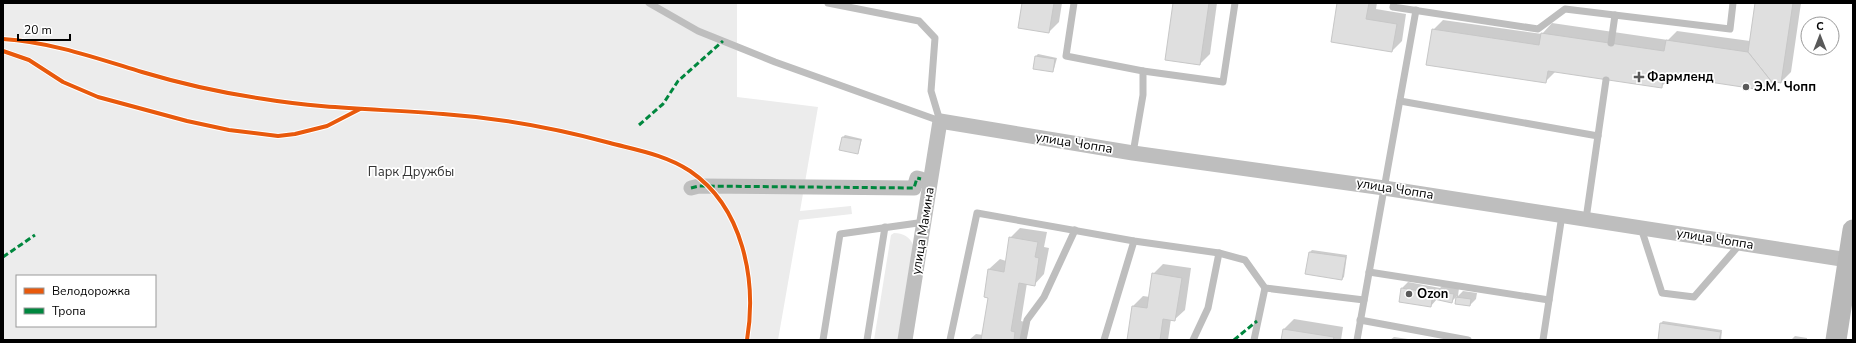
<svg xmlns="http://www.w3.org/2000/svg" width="1856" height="343" font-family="'Nunito Sans',sans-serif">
	<rect width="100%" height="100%" fill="#fff"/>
	<g fill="#ececec" fill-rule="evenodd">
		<path d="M3 3H737V97L818 107 800 211 851 206 852 214 799 220 778 340H3ZM17 276H155V326H17Z"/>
		<path d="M894 233C903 233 910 237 913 245L898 340H874L891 235Z"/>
	</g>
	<g fill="#0003">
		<polygon points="1023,3 1062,3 1059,22 1049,32"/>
		<polygon points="1174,3 1217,3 1210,54 1200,64"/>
		<polygon points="1338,3 1377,3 1376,9 1406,14 1402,41 1392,51"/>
		<polygon points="1756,3 1801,3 1791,72 1781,82 1778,81 1769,90 1672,76 1661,87 1556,71 1545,82 1433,30 1443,20 1542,34 1552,23 1668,40 1677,31 1750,41"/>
		<polygon points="1038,54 1057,58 1054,69 1052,71 1036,56"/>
		<polygon points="845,135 862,139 858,153 843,137"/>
		<polygon points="1020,228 1047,232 1044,247 1049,248 1044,274 1034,285 1027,283 1021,321 1025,322 1022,340 969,340 976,334 983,335 989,297 989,269 1000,259 1006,261 1010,238"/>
		<polygon points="1312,250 1347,255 1344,277 1342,279 1310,252"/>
		<polygon points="1163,264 1191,268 1185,310 1174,320 1171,319 1168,340 1128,340 1133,306 1143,296 1150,297 1153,274"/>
		<polygon points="1408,282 1440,288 1443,285 1459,288 1458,296 1463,291 1477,293 1476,299 1470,305 1456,303 1457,296 1452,301 1437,299 1431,306 1402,288"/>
		<polygon points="1294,319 1343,327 1341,340 1282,340 1284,329"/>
		<polygon points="1663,321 1722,330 1721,340 1659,340 1661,323"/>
		<polygon points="1795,336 1807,338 1807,340 1791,340"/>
		<polygon points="1394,337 1415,340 1390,340"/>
	</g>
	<g fill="#dfdfdf" stroke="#c7c7c7">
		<polygon points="1022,3 1054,3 1049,33 1018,28"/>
		<polygon points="1173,3 1209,3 1200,65 1165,60"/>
		<polygon points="1337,3 1369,3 1366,19 1397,24 1392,52 1331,42"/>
		<polygon points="1755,3 1793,3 1781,83 1771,81 1748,52"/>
		<polygon points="1432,29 1539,45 1541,33 1664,51 1666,40 1748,52 1771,81 1769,91 1663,75 1662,88 1548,71 1546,83 1426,65"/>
		<polygon points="1035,56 1055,59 1053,72 1033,69"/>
		<polygon points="842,137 861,140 858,154 839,150"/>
		<polygon points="1009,237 1038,242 1035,257 1039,258 1035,286 1019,283 1011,331 1015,332 1014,340 981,340 988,298 984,297 988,269 1004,272"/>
		<polygon points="1309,252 1346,257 1342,280 1305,274"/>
		<polygon points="1152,273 1182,278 1175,321 1163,319 1160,340 1127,340 1132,306 1147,308"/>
		<polygon points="1401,288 1433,293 1431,307 1399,302"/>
		<polygon points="1435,291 1454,294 1452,303 1434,299"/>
		<polygon points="1456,297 1471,299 1470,306 1455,304"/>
		<polygon points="1660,323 1721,332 1719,340 1658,340"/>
		<polygon points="1283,329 1334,337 1333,340 1281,340"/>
	</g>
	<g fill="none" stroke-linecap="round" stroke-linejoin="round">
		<g stroke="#bebebe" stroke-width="7">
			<polyline points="649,3 698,31 775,62 940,121"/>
			<polyline points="828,3 919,21 935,38 931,91 940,121"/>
			<polyline points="1074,3 1066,56 1143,71 1143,95 1133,153"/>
			<polyline points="1394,3 1393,7 1538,29 1565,9 1730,29 1733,3"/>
			<polyline points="1611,43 1615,15"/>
			<polyline points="1143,71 1223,82 1235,3"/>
			<polyline points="1400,101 1598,136"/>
			<polyline points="1586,219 1606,80"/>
			<polyline points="1641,228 1662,293 1694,297 1741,243"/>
			<polyline points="1369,272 1549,300"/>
			<polyline points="1360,320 1468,340"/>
			<polyline points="823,340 840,234 925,222"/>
			<polyline points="867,340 885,227"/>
			<polyline points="950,340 977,213 1134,241 1219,253 1245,260 1265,288 1364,300"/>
			<polyline points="1023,340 1027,320 1044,297 1075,230"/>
			<polyline points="1104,340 1134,241"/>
			<polyline points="1193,340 1208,308 1219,253"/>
			<polyline points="1254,340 1265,288"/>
			<polyline points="1357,340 1416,10"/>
			<polyline points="1543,340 1562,215"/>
		</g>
		<g stroke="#bebebe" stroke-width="15">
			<polyline points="691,188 699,186 914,188 917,178 921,179"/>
			<polyline points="905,340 940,121 1133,153 1384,188 1848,260"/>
		</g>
		<polyline stroke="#b8b8b8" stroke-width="21" points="1836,340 1853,230"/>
		<g stroke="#00873e" stroke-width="3" stroke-dasharray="6 3" stroke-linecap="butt">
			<polyline points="639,125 663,104 678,81 723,41"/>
			<polyline points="691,188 699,186 914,188 917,178 921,179"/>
			<polyline points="3,257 35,235"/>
			<polyline points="1234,340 1257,321"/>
		</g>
		<defs>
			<g id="cycleway">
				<path d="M3 39C51 42 96 58 142 72 182 84 223 93 264 99 324 109 383 109 443 114 500 118 555 128 610 143 637 150 666 155 690 171 743 207 757 280 747 340"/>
				<polyline points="3,51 29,60 63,82 98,97 187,121 229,130 278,136 295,134 327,126 360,109"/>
			</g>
		</defs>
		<use href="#cycleway" stroke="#fff" stroke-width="6"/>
		<use href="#cycleway" stroke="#e8590c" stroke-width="4"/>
	</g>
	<g fill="#595959" stroke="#fff" stroke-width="1.5">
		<path d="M1637 71h4v4h4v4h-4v4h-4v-4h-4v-4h4z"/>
		<circle cx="1746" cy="87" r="4"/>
		<circle cx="1409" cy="294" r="4"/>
	</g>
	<g text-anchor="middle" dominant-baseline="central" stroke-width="3.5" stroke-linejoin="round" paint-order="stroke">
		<g font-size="13" font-weight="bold" fill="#000" stroke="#fff" text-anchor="start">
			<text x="1647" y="77">Фармленд</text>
			<text x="1754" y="87">Э.М. Чопп</text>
			<text x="1417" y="294">Ozon</text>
		</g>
		<g font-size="13" fill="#000" stroke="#fff">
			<text transform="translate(1074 143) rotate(9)">улица Чоппа</text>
			<text transform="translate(1395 189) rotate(9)">улица Чоппа</text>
			<text transform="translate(923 231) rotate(-81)">улица Мамина</text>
			<text transform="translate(1715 239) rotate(9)">улица Чоппа</text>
		</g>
		<g font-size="13" fill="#333" stroke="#fff">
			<text x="411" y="172">Парк Дружбы</text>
		</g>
	</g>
	<rect width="1856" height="343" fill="none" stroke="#000000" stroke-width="8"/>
	<rect x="16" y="275" width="140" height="52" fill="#ffffff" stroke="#999999"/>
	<rect x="24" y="288" width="20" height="6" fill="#e8590c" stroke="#999999"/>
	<text x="52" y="295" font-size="12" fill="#000000">Велодорожка</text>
	<rect x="24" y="308" width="20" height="6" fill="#00873e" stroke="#999999"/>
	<text x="52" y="315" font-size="12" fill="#000000">Тропа</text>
	<g transform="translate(1820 36)"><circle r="19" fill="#ffffff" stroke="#999999"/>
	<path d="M0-3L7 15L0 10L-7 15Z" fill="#595959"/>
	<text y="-6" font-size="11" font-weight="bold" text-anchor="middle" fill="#000000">С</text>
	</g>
	<path d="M18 34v6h52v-6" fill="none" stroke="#000000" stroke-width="2"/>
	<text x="24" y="34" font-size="12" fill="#000000" stroke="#ffffff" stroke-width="3" paint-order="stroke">20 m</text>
</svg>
